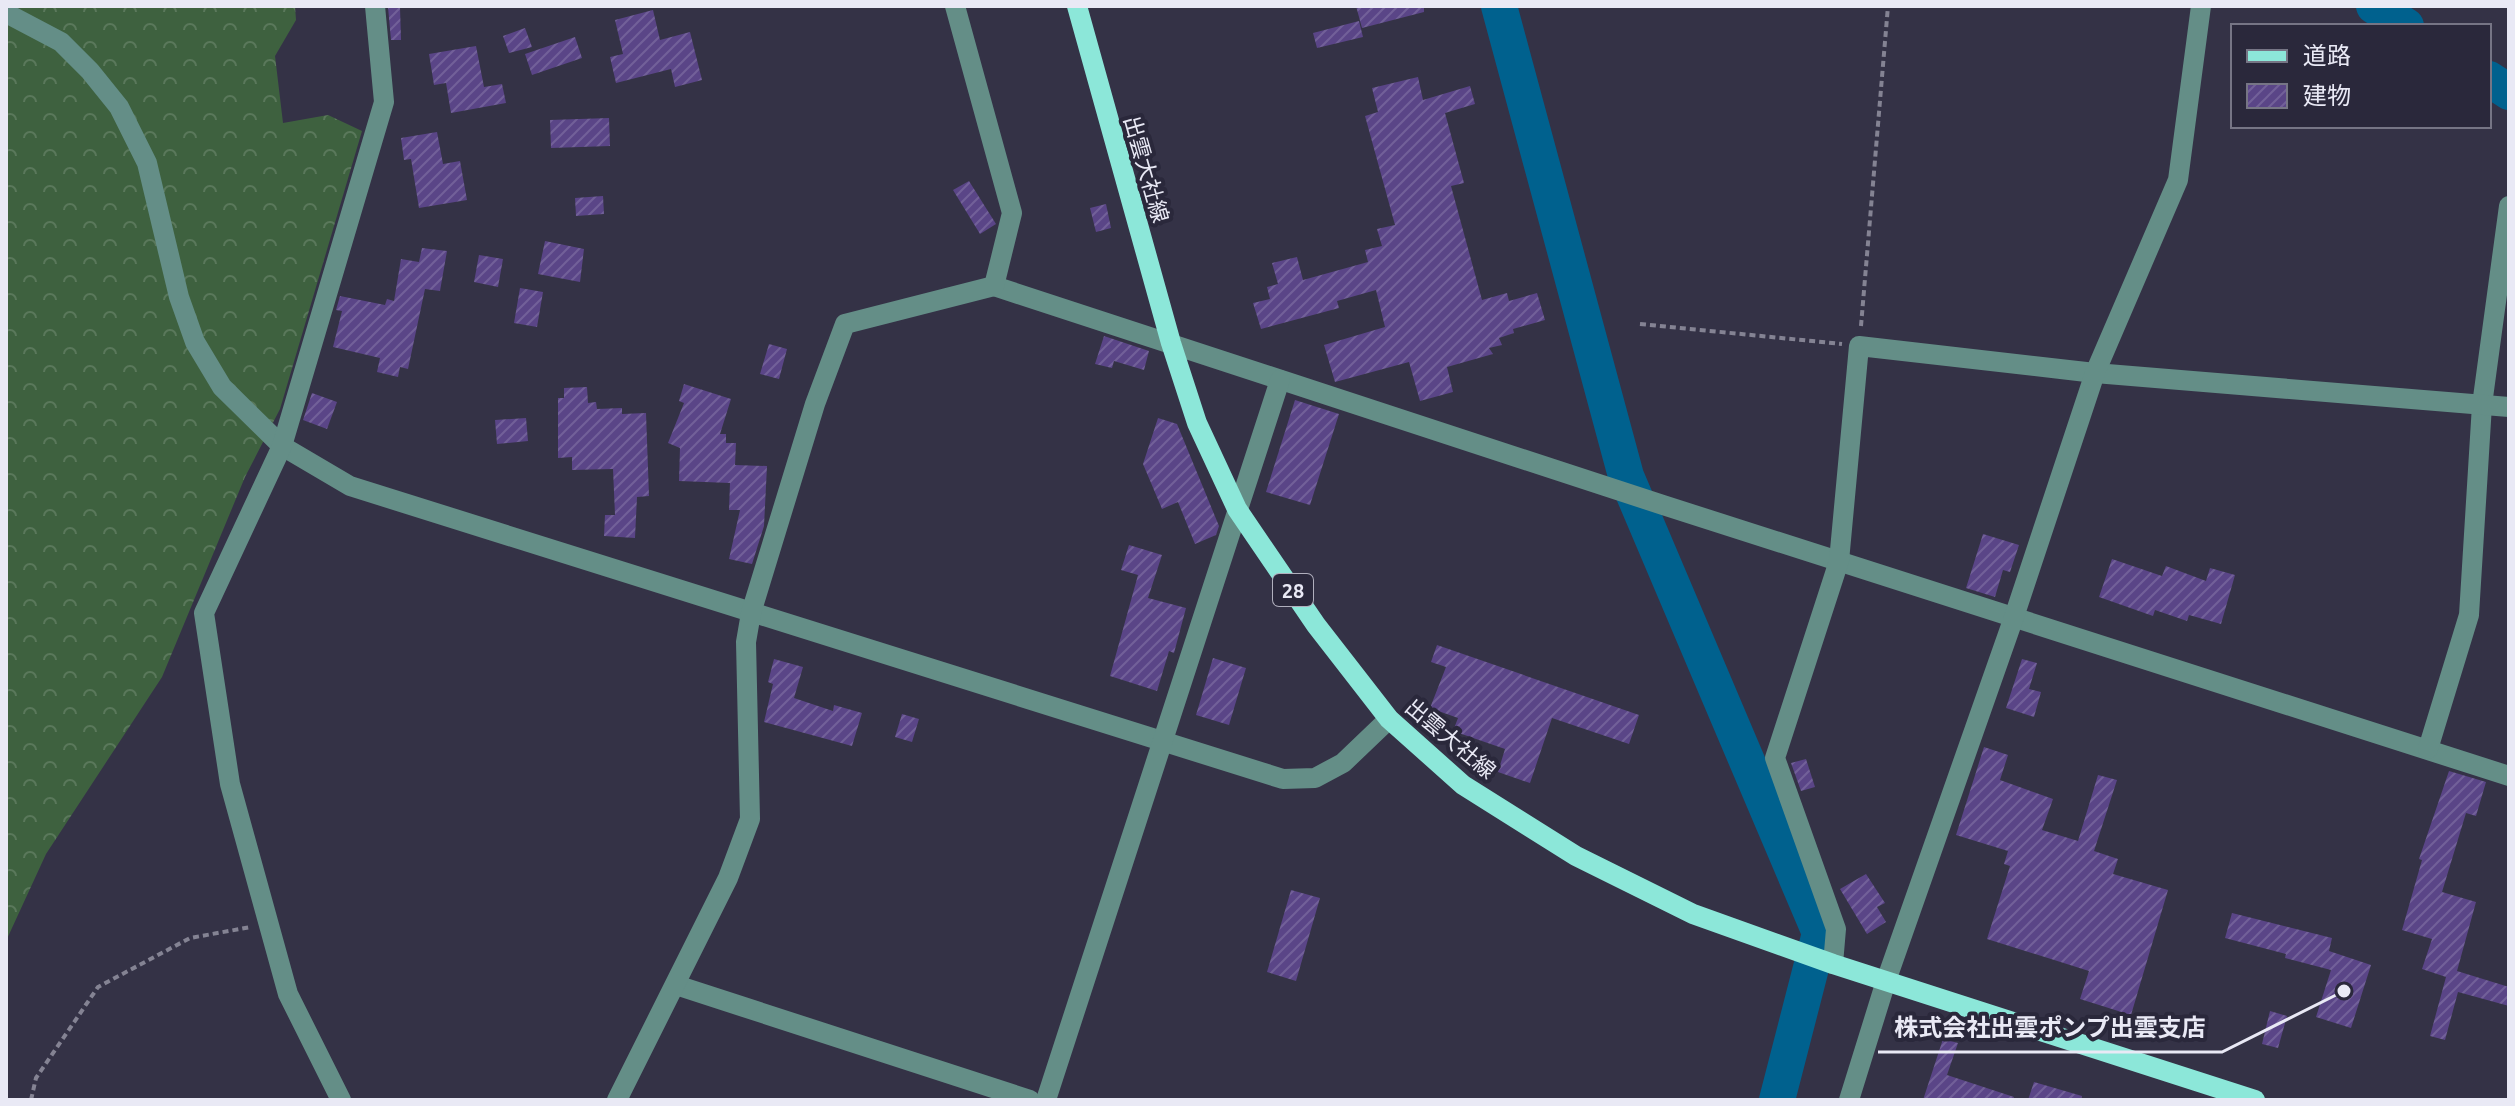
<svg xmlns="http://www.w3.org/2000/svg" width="2515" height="1106" font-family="Ubuntu,'Noto Sans JP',sans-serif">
	<defs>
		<pattern id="forest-crowns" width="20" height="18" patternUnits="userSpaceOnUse" patternTransform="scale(2)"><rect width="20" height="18" fill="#3e613f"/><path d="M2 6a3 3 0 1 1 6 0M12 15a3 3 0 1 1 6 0" fill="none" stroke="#5a785b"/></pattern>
		<pattern id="building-hatch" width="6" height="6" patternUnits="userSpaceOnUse" patternTransform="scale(2)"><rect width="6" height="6" fill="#5a4587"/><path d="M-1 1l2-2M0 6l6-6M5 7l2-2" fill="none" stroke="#726099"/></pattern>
	</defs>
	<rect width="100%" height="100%" fill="#343246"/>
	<polygon fill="url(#forest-crowns)" points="6,6 295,6 296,20 275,56 283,123 328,115 362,131 280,409 245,477 162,677 46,854 6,941"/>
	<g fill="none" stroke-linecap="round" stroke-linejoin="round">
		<g stroke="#00618e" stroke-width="36">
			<polyline points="1499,6 1626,476 1820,933 1777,1100"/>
			<polyline points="2374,6 2406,26"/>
			<polyline points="2489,79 2509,92"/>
		</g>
	</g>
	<g fill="url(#building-hatch)">
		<polygon points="1356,6 1424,6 1424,12 1362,28"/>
		<polygon points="388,7 400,7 401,40 391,40"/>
		<polygon points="653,10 660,40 690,32 702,80 675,87 671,69 616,83 610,57 623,54 615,20"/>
		<polygon points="1359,21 1363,37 1317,48 1313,33"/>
		<polygon points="525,28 532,47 509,53 503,36"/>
		<polygon points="575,37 582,58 532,75 525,54"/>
		<polygon points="476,46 484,87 502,84 506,103 451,113 446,83 434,85 429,54"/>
		<polygon points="1418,77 1423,100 1470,86 1475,104 1445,113 1464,183 1451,186 1482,300 1507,293 1509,301 1537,293 1545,320 1513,329 1514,333 1499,338 1502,345 1489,348 1493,354 1447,367 1453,392 1420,401 1409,362 1335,382 1324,345 1385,327 1376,290 1337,301 1339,308 1261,329 1253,303 1270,299 1267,287 1278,284 1272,263 1297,257 1303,280 1368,262 1365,250 1382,246 1377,229 1395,225 1365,116 1378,112 1372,88"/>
		<polygon points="609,118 610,146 551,148 550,120"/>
		<polygon points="437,132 443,164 460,161 467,200 419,208 411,159 404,160 401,138"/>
		<polygon points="969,181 996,224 980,234 953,190"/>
		<polygon points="603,196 604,214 576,216 575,198"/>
		<polygon points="1106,204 1111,228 1096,232 1090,208"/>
		<polygon points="545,241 584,249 580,282 538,274"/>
		<polygon points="422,248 447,251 440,291 425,289 408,369 400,367 398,377 377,372 380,358 333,347 342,311 336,310 340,296 385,305 387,299 394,301 401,259 419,262"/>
		<polygon points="479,255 503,259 498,287 474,282"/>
		<polygon points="520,288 543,292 537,327 514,323"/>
		<polygon points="1104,336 1149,351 1144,370 1114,361 1112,368 1095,364"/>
		<polygon points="769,344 787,349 779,379 760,374"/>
		<polygon points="684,384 731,399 720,434 726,434 726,443 736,443 735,465 767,466 764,526 752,564 729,559 740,510 729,510 730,483 679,481 680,448 668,443 684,403 679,401"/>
		<polygon points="587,387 588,403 596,402 597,409 622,408 622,414 646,413 649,496 637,497 635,538 604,536 605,515 615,515 613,469 572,470 572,457 558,458 558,398 564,398 564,388"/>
		<polygon points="312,393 337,402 327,429 303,420"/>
		<polygon points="1295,400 1339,414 1310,505 1266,492"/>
		<polygon points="526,418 528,441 497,444 495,420"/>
		<polygon points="1158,418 1177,424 1219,526 1216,535 1195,544 1178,502 1162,509 1143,464"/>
		<polygon points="1983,534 2019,545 2010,572 2003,570 1995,597 1966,588"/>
		<polygon points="1129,545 1162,555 1148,598 1186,608 1174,653 1169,651 1157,691 1110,676 1138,575 1121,570"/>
		<polygon points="2112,559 2162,576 2166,566 2206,581 2210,568 2235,575 2221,624 2189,615 2187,621 2155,610 2153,616 2099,597"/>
		<polygon points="1437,645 1639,715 1629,744 1552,718 1530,783 1498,772 1505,749 1453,731 1458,718 1430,708 1446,667 1431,662"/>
		<polygon points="1213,658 1246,668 1229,725 1196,715"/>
		<polygon points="774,659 803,667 794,698 833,711 834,705 862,713 852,746 764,722 773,684 768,682"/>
		<polygon points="2022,659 2037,663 2029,689 2041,692 2034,717 2006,708"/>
		<polygon points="902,714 919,719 912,742 895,737"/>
		<polygon points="1984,747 2008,755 2000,780 2053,799 2042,830 2078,841 2098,775 2117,780 2094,851 2118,859 2113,874 2168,890 2131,1015 2080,999 2089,971 1987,939 2010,866 2004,864 2008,851 1956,835"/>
		<polygon points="1806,759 1815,787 1801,791 1791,763"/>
		<polygon points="2449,771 2486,782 2476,816 2466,813 2442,892 2476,902 2457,971 2509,987 2509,1006 2458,992 2445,1040 2430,1036 2446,977 2422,969 2432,939 2402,930 2422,860 2419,859"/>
		<polygon points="1866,874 1885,903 1877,907 1886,922 1867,934 1840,889"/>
		<polygon points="1291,890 1320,898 1296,981 1267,972"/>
		<polygon points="2232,913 2332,938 2329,951 2371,965 2351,1028 2316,1017 2331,970 2285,958 2286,954 2225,938"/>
		<polygon points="2270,1011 2287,1016 2278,1048 2262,1044"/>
		<polygon points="1943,1039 1958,1043 1947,1075 2014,1097 2013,1100 1923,1100"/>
		<polygon points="2034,1082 2082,1096 2081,1100 2028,1100"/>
	</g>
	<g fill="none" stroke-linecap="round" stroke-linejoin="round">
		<g stroke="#848393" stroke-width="4" stroke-dasharray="6 4" stroke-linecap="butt">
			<polyline points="1640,324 1842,344"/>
			<polyline points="1861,326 1888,6"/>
			<polyline points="31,1100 36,1078 98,987 190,938 251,927"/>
		</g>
		<g stroke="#648e87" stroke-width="20">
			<polyline points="6,13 61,42 90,71 119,107 147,163 179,297 195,342 222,387 282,446 350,486 1283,779 1315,778 1343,763 1389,719"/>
			<polyline points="994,286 1663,505 2509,776"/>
			<polyline points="2428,749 2469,615 2482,405 2509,206"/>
			<polyline points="1833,964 1836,929 1775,758 1839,561 1859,346 2095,373 2509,407"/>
			<polyline points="676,985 1030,1100"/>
			<polyline points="341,1100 288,994 230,784 204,613 282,446 384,102 375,6"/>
			<polyline points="617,1100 728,878 750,819 746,642 751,613 815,404 845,324 994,286 1012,213 955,6"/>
			<polyline points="1046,1100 1280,380"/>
			<polyline points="1849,1100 1886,981 2014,617 2095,373 2178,180 2201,6"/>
		</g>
		<polyline stroke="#8ce7d9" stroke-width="20" points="1077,6 1171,343 1197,423 1237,509 1316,625 1389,719 1463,785 1576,856 1693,914 1833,964 2255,1100"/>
	</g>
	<g text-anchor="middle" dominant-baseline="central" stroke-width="8" stroke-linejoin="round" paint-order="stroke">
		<rect fill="#2a283b" stroke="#b0afbd" stroke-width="2" x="1273" y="574" width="40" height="32" rx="6"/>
		<g font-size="20" font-weight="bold" fill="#e9e9f5">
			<text x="1293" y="590">28</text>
		</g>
		<g font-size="22" fill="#e9e9f5" stroke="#2a283b">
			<text transform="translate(1147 169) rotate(74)">出雲大社線</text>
			<text transform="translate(1451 738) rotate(40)">出雲大社線</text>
		</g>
	</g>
	<path fill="none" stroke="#e9e9f5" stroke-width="3" d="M2344 991L2222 1052H1878"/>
	<circle fill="#e9e9f5" stroke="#2a283b" stroke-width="3" cx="2344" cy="991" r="8"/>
	<g font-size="24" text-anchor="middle" font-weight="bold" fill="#e9e9f5" stroke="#2a283b" stroke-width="8" stroke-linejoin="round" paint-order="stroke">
		<text x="2050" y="1036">株式会社出雲ポンプ出雲支店</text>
	</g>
	<rect width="2515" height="1106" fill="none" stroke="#e9e9f5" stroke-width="16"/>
	<rect x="2231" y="24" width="260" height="104" fill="#2a283b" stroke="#767585" stroke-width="2"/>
	<rect x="2247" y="50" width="40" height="12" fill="#8ce7d9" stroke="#767585" stroke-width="2"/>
	<text x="2303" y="64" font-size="24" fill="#e9e9f5">道路</text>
	<rect x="2247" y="84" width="40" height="24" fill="url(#building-hatch)" stroke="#767585" stroke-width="2"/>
	<text x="2303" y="104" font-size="24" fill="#e9e9f5">建物</text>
</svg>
